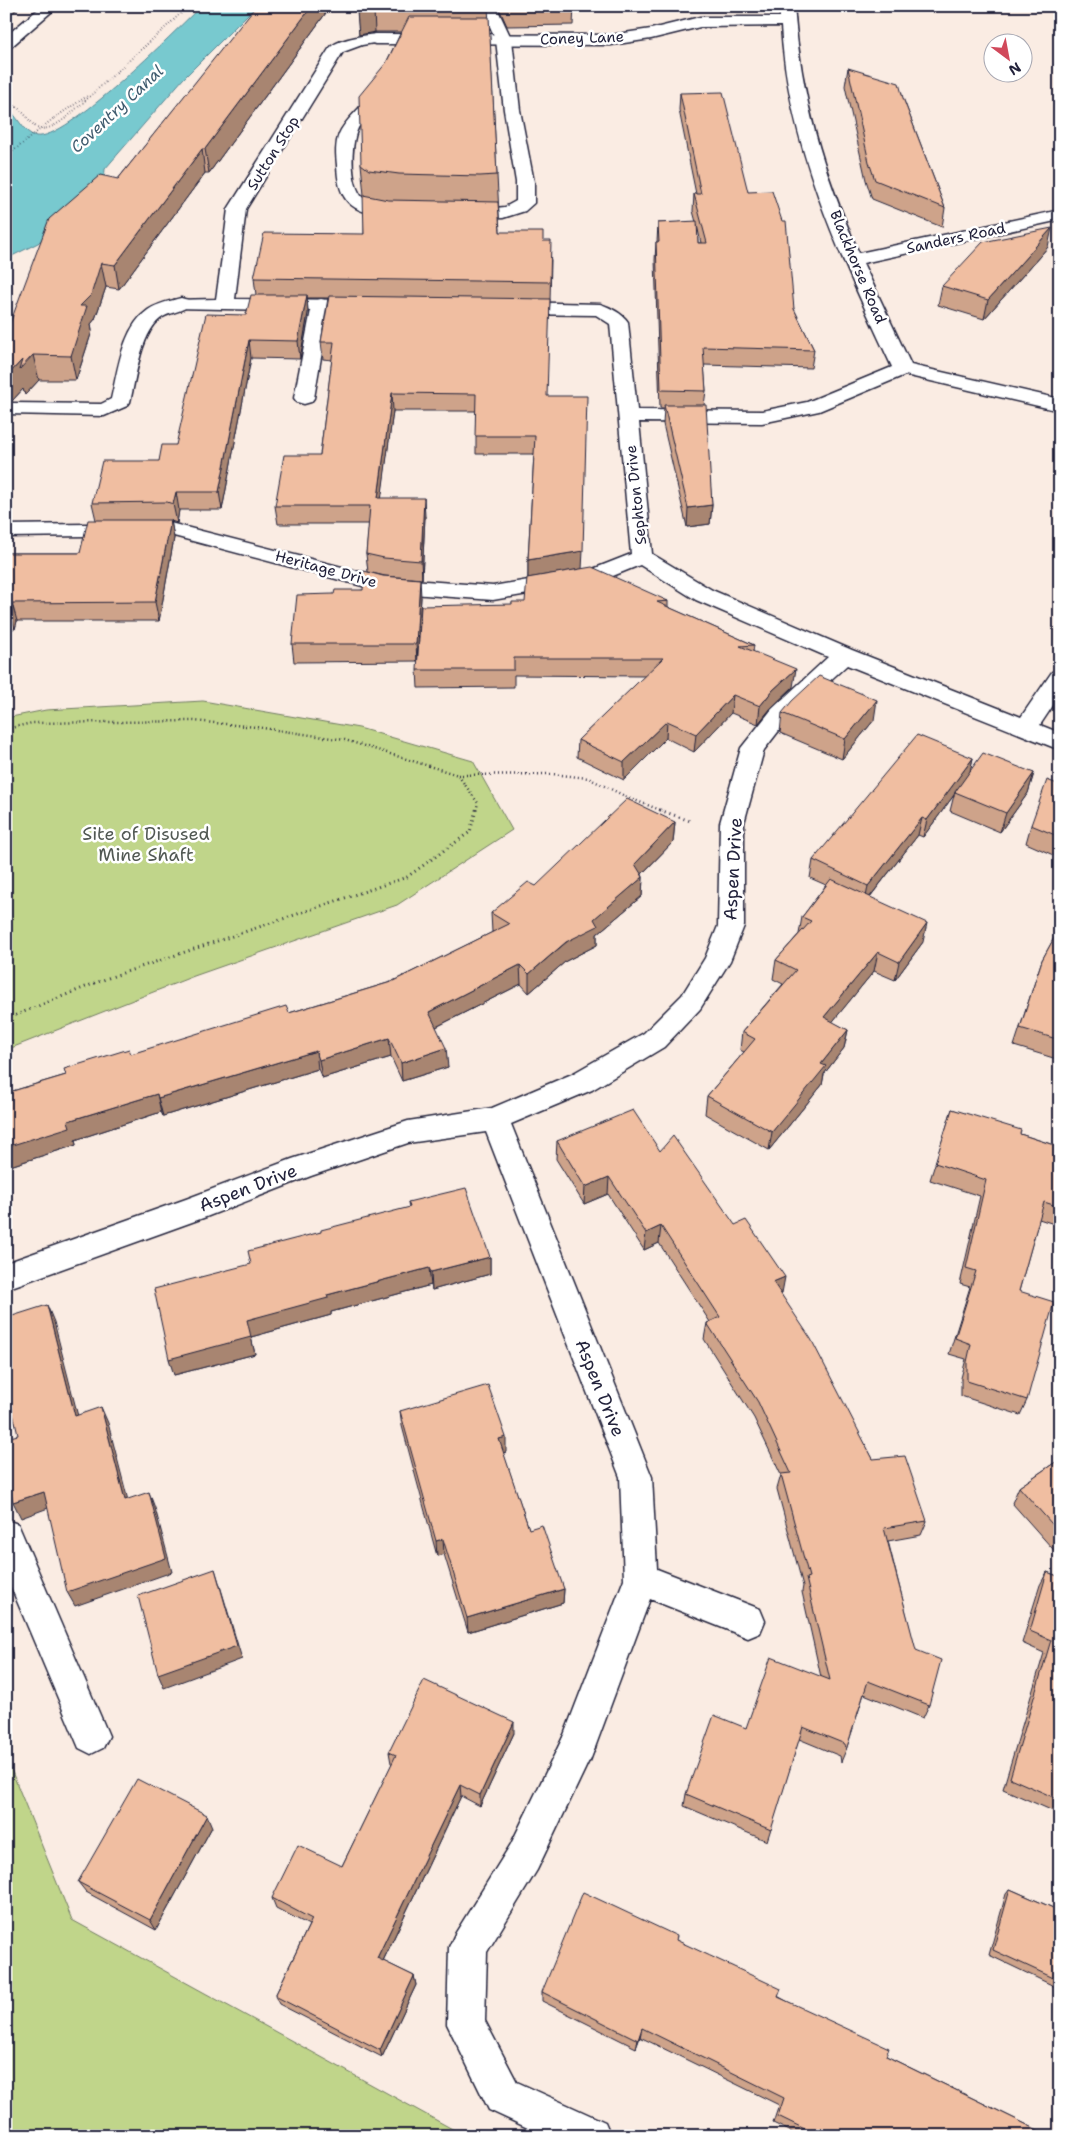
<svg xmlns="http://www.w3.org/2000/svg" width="1066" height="2142" font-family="'Shantell Sans',sans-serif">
	<rect width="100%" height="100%" fill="#faece3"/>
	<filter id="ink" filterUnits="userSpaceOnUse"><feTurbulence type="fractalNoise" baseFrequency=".02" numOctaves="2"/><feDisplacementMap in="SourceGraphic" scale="10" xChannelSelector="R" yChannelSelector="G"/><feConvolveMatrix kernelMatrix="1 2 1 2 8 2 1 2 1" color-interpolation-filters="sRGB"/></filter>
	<g filter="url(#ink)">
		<g fill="#c0d58a" stroke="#717c62">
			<polygon points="203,701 359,728 473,761 512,830 397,905 194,976 6,1050 6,718 46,710"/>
			<polygon points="6,1757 72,1920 465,2136 6,2136"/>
		</g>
		<path fill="#78c9cf" stroke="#568694" d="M201 6H256L183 79 105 169 104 181 38 243 6 259V108C18 114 22 133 36 136 66 142 176 30 201 6Z"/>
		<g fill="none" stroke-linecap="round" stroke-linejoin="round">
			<defs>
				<g id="lane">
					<polygon points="481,6 496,6 512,40 520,110 534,182 534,203 525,211 503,218 478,219 456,217 453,213 456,209 462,208 495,208 505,207 516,201 516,182 504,110 496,40"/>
					<path d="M375 34 380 36 383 39 380 42 362 45 343 52 246 209 240 257 237 261 231 262 225 261 222 257 228 209 329 49C336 39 363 36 375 34Z"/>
					<path d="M382 79 388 81 390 84C384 94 378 104 371 113 367 119 361 122 358 128 350 145 349 191 367 201 378 207 393 204 405 207L408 211 405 215C396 217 387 216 378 215 347 210 338 196 337 165 336 155 335 144 339 134 344 123 352 116 360 107 366 98 371 89 376 81Z"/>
					<path d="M181 298 188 300 190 304C184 312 168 312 160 319 140 335 136 379 130 402L127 406 104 416 6 414V404L11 403 101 404 111 399C118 371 122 328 148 310 158 303 170 301 181 298Z"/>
					<polygon points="321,299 328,301 330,305 314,398 311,402 304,404 297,402 294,398 312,305 314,301"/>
					<polygon points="6,1520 18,1524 109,1736 103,1748 91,1754 79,1748 6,1575"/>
					<polygon points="577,1730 590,1735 595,1748 537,1870 487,1952 485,2021 517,2082 605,2122 611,2136 545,2136 489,2110 447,2024 449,1947 455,1934 511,1844 564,1735"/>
				</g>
				<g id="street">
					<polygon points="42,6 58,6 11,47 6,49 6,36"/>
					<path d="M780 6H794C801 97 822 170 859 253L1060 210V220L863 263 911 365 1060 399V411L905 375 819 411 762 423 639 422 652 554 712 590 852 650 1021 717 1052 672 1060 670V695L1040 725 1060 733V750L847 665 788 719 764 750 744 823V926L730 961 700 1009 664 1047 592 1090 511 1124 652 1477 657 1569 760 1609 765 1621 760 1633 748 1638 650 1599 590 1761 577 1766 564 1761 559 1748 624 1579 620 1477 486 1132 408 1143 311 1176 206 1217 6 1289V1263L186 1199 292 1159 408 1121 492 1108 572 1074 644 1033 682 995 705 958 718 926 720 823 741 748 772 709 828 657 696 600 640 565 598 582 493 600 385 592 170 535 6 537V525L170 523 385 578 493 586 593 569 631 554 610 324 596 315 513 314 506 312 504 308 506 304 513 302 600 304C610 307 623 314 628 322L637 410 762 411 807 402 892 367C841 258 788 147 781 26L700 27 651 39 611 45 375 44 370 42 367 39 370 36 375 34 611 35 651 29 700 17H780Z"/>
					<polygon points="231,252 237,253 240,257 235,299 365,300 372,302 374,306 372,310 365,312 174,308 172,304 174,300 216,299 222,257 225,253"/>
				</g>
			</defs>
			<use href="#lane" stroke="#22223b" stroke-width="3"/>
			<use href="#street" stroke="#22223b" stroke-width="3"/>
			<g stroke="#22223b" stroke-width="2" stroke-dasharray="0.5 2.5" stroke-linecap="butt">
				<path d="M6 101C23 108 25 117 37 128 48 131 57 124 66 118L189 6"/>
				<polyline points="54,118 89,95"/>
			</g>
			<g stroke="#22223b" stroke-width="2.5" stroke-dasharray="1 3" stroke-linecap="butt">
				<polyline points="6,729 32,723 194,721 256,727 345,740 458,775 478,803 476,811"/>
				<polyline points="458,775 552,774 588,778 629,798 663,811"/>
			</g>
			<g stroke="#22223b" stroke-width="3" stroke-dasharray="1 4" stroke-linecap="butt">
				<polyline points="660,810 690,821"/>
				<polyline points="6,1019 108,978 407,877 470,832 476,810"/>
			</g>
			<use href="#lane" fill="#fff" fill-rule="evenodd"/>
			<use href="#street" fill="#fff" fill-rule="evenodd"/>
			<polyline stroke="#22223b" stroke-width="2" stroke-dasharray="0.5 2.5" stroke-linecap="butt" points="6,157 54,118"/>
		</g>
		<g fill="#cea38a" stroke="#22223b" fill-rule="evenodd">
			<polygon points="257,6 331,6 209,173 205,173 119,289 106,287 95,319 91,324 92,331 76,380 39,380 25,395 23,389 12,401 6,402 118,179"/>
			<polygon points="357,6 488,6 500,232 543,241 551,260 550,301 528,578 528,560 534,454 476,454 476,411 393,411 381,498 425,516 422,579 385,576 368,572 366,554 369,524 278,524 275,506 320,455 332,360 323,359 321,342 328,298 307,298 308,313 300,359 251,358 222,510 179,510 177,523 171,521 174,538 159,621 17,621 15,629 6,629 6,553 80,553 96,520 92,503 159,461 176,445 256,295 254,278 364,234 365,196 364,195 361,164 386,63 401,32 375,32 359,35"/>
			<polygon points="498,6 574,6 573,25 507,26"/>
			<polygon points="848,68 903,98 945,208 942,227 872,199 866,180 845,86"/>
			<path d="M680 93 748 192 794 309 814 350 811 368 704 365 706 391 704 405 712 505 710 524 687 527 663 424 664 408H660L655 260 656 242H657L658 223 696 222 693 211 694 194H696L679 110ZM697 225 701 243H698Z"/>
			<polygon points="1048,247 984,319 938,305 942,286"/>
			<polygon points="383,576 421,597 417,661 294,662 292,644 334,594 363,590"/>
			<polygon points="668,601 668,607 754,645 753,652 793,687 771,708 758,724 731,713 694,752 666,738 624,780 577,757 578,740 645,676 514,675 514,687 418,688 417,670 512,604"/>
			<polygon points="782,713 874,720 842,759 780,733"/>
			<polygon points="973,758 970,771 1034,773 1028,793 1000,832 950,811 954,795 923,837 918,835 870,897 923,942 895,980 874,971 832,1022 848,1030 844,1048 824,1074 822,1085 769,1150 705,1114 707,1096 744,1052 740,1050 742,1032 783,984 773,979 776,960 799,934 802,917 826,885 810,878 813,860"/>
			<polygon points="1060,785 1060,858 1026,843 1031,825"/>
			<polygon points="675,822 673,842 642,874 643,877 642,896 597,934 597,945 566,961 529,993 521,984 436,1027 448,1067 402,1081 391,1057 322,1078 318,1069 163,1116 161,1112 75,1140 76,1145 10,1166 6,1156 6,1093 66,1075 131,1054 289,1013 391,982 493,932 492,932 491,913 536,886"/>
			<polygon points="1060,927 1060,1060 1014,1046 1042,960"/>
			<polygon points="952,1109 1020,1134 1060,1147 1060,1226 1039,1219 1019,1291 1027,1400 1020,1415 961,1396 961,1378 966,1359 949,1354 970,1287 960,1284 980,1196 930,1180"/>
			<polygon points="557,1141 660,1151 782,1293 781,1294 873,1459 927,1521 921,1535 888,1541 929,1705 923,1718 864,1694 846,1750 841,1762 840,1756 799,1739 767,1841 684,1806 686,1794 746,1728 821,1677 802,1592 803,1586 777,1489 781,1475 754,1418 704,1339 707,1323 710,1322 659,1243 644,1250 608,1194 584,1204 556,1159"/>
			<polygon points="408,1202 490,1257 490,1274 432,1290 431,1285 331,1312 331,1315 251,1337 255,1354 174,1375 251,1264 321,1232 409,1208"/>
			<polygon points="400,1411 506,1452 503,1453 529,1529 564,1589 563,1603 468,1632 444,1554 437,1556 402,1426"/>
			<polygon points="1060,1459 1060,1557 1012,1503 1019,1487"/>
			<polygon points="1047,1572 1060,1577 1060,1814 1003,1789 1044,1653 1022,1643 1040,1585"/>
			<polygon points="514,1733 480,1806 461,1796 383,1961 414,1976 416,1985 382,2057 279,2004 275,1996 309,1925 276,1908 272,1898 342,1866 392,1764 391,1763 389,1752"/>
			<polygon points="212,1827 156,1930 86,1892 78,1882"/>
			<polygon points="1010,1889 1060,1911 1060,1986 1058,1988 989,1955 1006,1894"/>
			<polygon points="676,1940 886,2056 1050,2136 800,2136 773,2123 779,2105 640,2037 636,2048 542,2001 542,1992"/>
		</g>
		<g fill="#a88571" stroke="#22223b">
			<polygon points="6,6 21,6 6,18"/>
			<polygon points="312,6 331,6 209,173 205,149"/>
			<polygon points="374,10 375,32 359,35 357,12"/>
			<polygon points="202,149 205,173 119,289 115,265"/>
			<polygon points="1052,228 1048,247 984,319 988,300"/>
			<polygon points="101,263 106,287 95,319 91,324 92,331 76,380 71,356 80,306"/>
			<polygon points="307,295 308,313 300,359 298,341"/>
			<polygon points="249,340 251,358 222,510 219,492"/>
			<polygon points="33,355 39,380 25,395 23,389 12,401 6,402 6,377 22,360"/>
			<polygon points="392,393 393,411 379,516 378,498"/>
			<polygon points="176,492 179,510 177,523 173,504"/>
			<polygon points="424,498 425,516 422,579 421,561"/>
			<polygon points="712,505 710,524 687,527 688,508"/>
			<polygon points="171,520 174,538 159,621 155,602"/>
			<polygon points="583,551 582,569 528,578 528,560"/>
			<polygon points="420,579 421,597 417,661 416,644"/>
			<polygon points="12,603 17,621 15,629 10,611"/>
			<polygon points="796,669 793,687 771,708 758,724 760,706 773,690"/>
			<polygon points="733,695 731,713 694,752 696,734"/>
			<polygon points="877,700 874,720 842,759 845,739"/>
			<polygon points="667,721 666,738 624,780 624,762"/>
			<polygon points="973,758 969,776 955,792 954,795 923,837 927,820"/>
			<polygon points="1034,773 1028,793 1000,832 1006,813"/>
			<polygon points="922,818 918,835 865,903 868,886"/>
			<polygon points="675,822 673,842 633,883 635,864"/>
			<polygon points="643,877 642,896 597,934 597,945 566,961 529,993 529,974"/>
			<polygon points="927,923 923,942 895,980 899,962"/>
			<polygon points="878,952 874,971 821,1036 824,1017"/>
			<polygon points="520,965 521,984 430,1030 429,1012"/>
			<polygon points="848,1030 844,1048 824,1074 822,1085 769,1150 772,1132 821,1064"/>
			<polygon points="389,1038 391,1057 322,1078 319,1060"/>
			<polygon points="446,1048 448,1067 402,1081 401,1063"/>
			<polygon points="316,1051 318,1069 163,1116 158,1098"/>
			<polygon points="157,1094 161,1112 75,1140 76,1145 10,1166 6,1156 6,1147 68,1121"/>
			<polygon points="609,1177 608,1194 584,1204 585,1187"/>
			<polygon points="6,1182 9,1190 6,1191"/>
			<polygon points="661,1226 659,1243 644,1250 646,1233"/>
			<polygon points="490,1257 490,1274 432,1290 431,1272"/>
			<polygon points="429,1268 431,1285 331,1312 331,1315 251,1337 255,1354 174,1375 169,1359 247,1320 327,1295"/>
			<polygon points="785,1277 782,1293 770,1299 773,1282"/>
			<polygon points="47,1305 54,1322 82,1432 75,1416"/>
			<polygon points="101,1407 108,1423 132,1516 125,1500"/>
			<polygon points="506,1437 506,1452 499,1454 499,1439"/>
			<polygon points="44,1492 51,1507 21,1518 13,1502"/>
			<polygon points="149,1492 155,1508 172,1572 75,1606 67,1592"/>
			<polygon points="443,1539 444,1554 437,1556 436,1541"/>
			<polygon points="215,1569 242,1659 164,1688 158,1674"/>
			<polygon points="564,1589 563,1603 468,1632 467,1618"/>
			<polygon points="514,1722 514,1733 480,1806 480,1795"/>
			<polygon points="460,1785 461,1796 380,1967 377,1958"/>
			<polygon points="207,1815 212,1827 156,1930 150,1920"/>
			<polygon points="414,1976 416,1985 382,2057 380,2050"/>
			<polygon points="642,2028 640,2037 636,2048 638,2040"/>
		</g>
		<g fill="#f0bea1" stroke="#22223b">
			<polygon points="257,6 312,6 205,149 202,149 115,265 101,263 91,295 80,306 87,306 71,356 33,355 19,370 22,360 6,377 6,334 49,219 100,175 118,179 252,11"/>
			<polygon points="357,6 488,6 488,10 374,10 357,12"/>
			<polygon points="409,17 489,17 497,175 480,176 399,174 369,170 361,164 359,96 386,63"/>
			<polygon points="848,68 899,83 903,98 945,208 875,180 869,162"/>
			<polygon points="723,92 748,192 772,191 782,221 786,221 794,309 814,350 703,347 706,391 661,390 656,242 659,242 658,223 697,221 698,243 707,243 694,194 701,194 680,93"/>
			<polygon points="363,195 388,200 498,202 500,232 543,232 543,241 551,241 550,282 254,278 264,233 364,234"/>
			<polygon points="1052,228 988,300 942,286 983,242"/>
			<polygon points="251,295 307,295 298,341 249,340 219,492 176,492 173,504 167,502 92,503 102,461 159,461 162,445 176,445 206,314 246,315"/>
			<polygon points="329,296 550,299 547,396 587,396 583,551 528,560 535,436 475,436 476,394 392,393 378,498 424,498 421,561 384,558 366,554 370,506 275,506 284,455 320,455 334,342 321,342"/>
			<polygon points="664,405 706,405 712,505 688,508"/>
			<polygon points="88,520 171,520 155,602 12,603 10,611 6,611 6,553 80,553"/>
			<polygon points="592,567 668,601 657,602 754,645 740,646 796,669 773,690 760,706 733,695 696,734 667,721 624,762 578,740 663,658 514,658 514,670 417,670 421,606 512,604 512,602 525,602 527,578"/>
			<polygon points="364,571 383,576 420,579 416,644 292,644 297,595 334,594 335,590 363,590"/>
			<polygon points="819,676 877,700 845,739 782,713 792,701"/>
			<polygon points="917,735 973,758 927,820 922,818 868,886 813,860"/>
			<polygon points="983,753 1034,773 1006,813 955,792"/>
			<polygon points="1047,780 1060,785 1060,837 1031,825"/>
			<polygon points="627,799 675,822 635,864 643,877 594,919 598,926 566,942 529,974 520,965 429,1012 446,1048 401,1063 389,1038 319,1060 316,1051 158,1098 157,1094 68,1121 70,1127 6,1147 6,1093 66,1075 64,1069 129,1049 131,1054 286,1006 289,1013 391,982 509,924 491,913 528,882 536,886"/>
			<polygon points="831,879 927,923 899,962 878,952 824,1017 848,1030 821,1064 826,1066 772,1132 707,1096 755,1039 742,1032 796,970 776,960 811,921 802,917"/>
			<polygon points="1060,927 1060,1040 1020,1028 1042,960"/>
			<polygon points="952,1109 1021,1130 1020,1134 1060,1147 1060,1207 1044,1202 1019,1291 1054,1302 1027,1400 967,1381 967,1362 971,1344 955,1338 976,1271 966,1268 986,1180 935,1163"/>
			<polygon points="633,1110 660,1151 673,1136 735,1225 746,1220 785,1277 773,1282 811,1339 873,1459 905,1456 927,1521 884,1528 916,1650 941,1660 929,1705 868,1681 846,1750 845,1744 803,1727 771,1830 686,1794 714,1715 746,1728 771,1657 830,1680 806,1578 809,1577 781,1474 791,1473 758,1402 707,1323 720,1317 661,1226 646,1233 609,1177 585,1187 557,1141"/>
			<polygon points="466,1188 490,1257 431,1272 429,1268 327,1295 328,1298 247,1320 251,1337 169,1359 154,1289 251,1264 248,1251 321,1232 321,1230 410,1207 408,1202"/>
			<polygon points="47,1305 75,1416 101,1407 125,1500 149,1492 166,1558 67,1592 44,1492 13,1502 6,1473 6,1438 18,1435 6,1383 6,1318"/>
			<polygon points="488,1385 506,1437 499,1439 529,1529 542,1525 564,1589 467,1618 443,1539 436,1541 400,1411"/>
			<polygon points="1060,1459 1060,1533 1019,1487"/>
			<polygon points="215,1569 237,1646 158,1674 138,1596"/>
			<polygon points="1047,1572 1060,1577 1060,1800 1010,1778 1051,1640 1030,1631"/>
			<polygon points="424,1680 514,1722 480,1795 460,1785 377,1958 414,1976 380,2050 275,1996 312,1919 272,1898 298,1845 342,1866 396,1755 389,1752"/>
			<polygon points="137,1779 207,1815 150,1920 78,1882"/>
			<polygon points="1010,1889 1060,1911 1060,1981 993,1950"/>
			<polygon points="583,1892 677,1936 676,1940 781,1989 778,1997 889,2048 886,2056 1050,2136 819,2136 778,2116 784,2098 642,2028 638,2040 542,1992"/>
		</g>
	</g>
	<g text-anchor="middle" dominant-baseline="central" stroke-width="5" stroke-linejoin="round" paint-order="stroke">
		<g font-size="15" fill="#22223b" stroke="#fff">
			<text transform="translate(582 38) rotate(-2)">Coney Lane</text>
			<text transform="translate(273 153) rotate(-58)">Sutton Stop</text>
			<text transform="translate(956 238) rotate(-12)">Sanders Road</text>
			<text transform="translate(858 267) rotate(67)">Blackhorse Road</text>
			<text transform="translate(636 495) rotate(-96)">Sephton Drive</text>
			<text transform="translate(326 569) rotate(15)">Heritage Drive</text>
		</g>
		<g font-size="16" font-style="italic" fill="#405c6f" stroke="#fff">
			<text transform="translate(117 109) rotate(-43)">Coventry Canal</text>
		</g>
		<g font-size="18" fill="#515853" stroke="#fff">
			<text x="146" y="834">Site of Disused<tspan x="146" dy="21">Mine Shaft</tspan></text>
		</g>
		<g font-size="18" fill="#22223b" stroke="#fff">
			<text transform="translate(733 869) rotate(-87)">Aspen Drive</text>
			<text transform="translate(248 1188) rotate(-21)">Aspen Drive</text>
			<text transform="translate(600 1388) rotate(68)">Aspen Drive</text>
		</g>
	</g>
	<rect width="1066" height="2142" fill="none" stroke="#fff" stroke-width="25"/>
	<rect x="12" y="12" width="1041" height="2117" fill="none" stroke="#22223b" stroke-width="2" filter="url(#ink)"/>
	<g transform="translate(1008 58) rotate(148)"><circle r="24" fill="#ffffff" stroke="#a7a7b1"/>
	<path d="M0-4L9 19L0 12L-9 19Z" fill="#d1495b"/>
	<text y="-8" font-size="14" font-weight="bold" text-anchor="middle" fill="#22223b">N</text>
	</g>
</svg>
